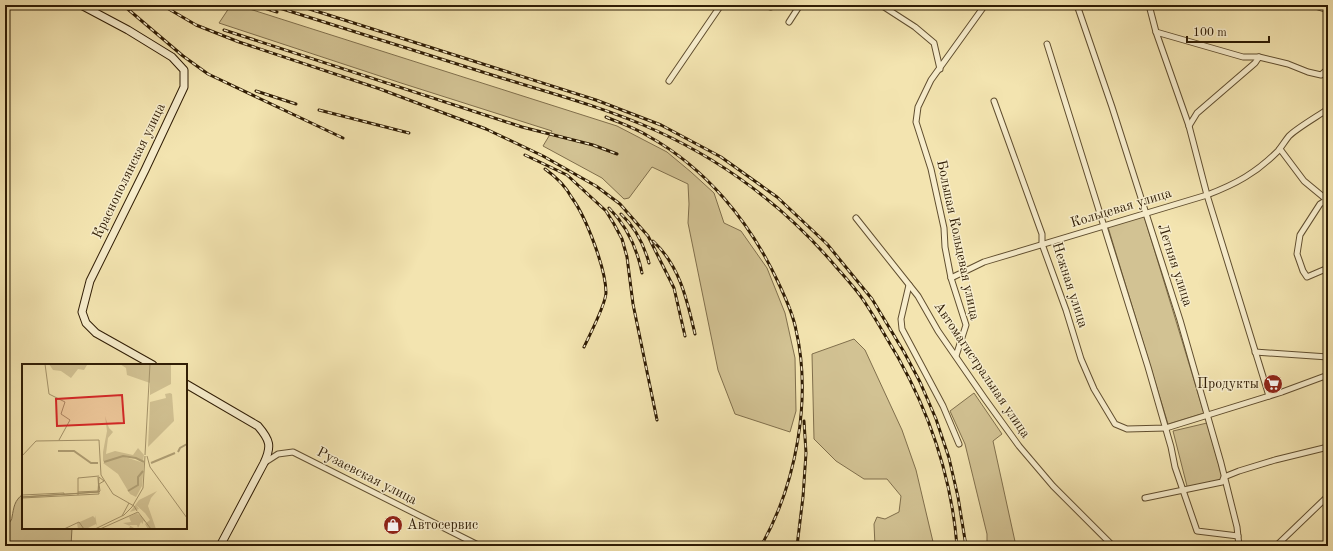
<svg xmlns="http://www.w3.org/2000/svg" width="1333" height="551" font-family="'Old Standard TT',serif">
	<rect width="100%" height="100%" fill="#f3e4b0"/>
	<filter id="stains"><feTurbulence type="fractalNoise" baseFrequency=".005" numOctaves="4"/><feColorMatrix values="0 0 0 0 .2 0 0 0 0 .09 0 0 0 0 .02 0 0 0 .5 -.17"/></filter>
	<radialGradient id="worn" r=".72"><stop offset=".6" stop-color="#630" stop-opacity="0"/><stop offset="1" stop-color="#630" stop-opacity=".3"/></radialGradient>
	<g fill="#d2c293" stroke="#806f4c">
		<polygon points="231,5 237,5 617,126 667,152 691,172 714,193 724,223 741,231 767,268 785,313 795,358 796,411 790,432 735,414 718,370 688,223 689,204 688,184 652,167 629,198 624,199 602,178 543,146 552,131 401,83 219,23"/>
		<polygon points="1144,216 1204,413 1168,424 1108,227"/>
		<polygon points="854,339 865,350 902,430 916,470 934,546 875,546 874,524 877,517 885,519 899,512 901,496 887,479 864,479 836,461 814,439 812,354"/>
		<polygon points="974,393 1002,434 993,441 1016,546 987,546 987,534 965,444 950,411"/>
		<polygon points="1207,423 1224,483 1188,490 1173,431"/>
		<path d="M23 494V528H72L71 546H7L5 528C7 525 12 521 12 517 14 507 14 501 23 494Z"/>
	</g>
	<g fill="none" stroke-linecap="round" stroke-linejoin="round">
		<defs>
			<g id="street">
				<polyline points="763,5 771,7 772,5"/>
				<polyline points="881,5 915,27 934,43 940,69"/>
				<polyline points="1077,5 1112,107 1180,320 1221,463 1237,527 1239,546"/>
				<polyline points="1149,5 1156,32 1189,126 1207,195 1269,396"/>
				<polyline points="1312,5 1328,10"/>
				<polyline points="789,22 800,5"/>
				<polyline points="1156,32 1243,57 1259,57 1288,64 1308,72 1321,75 1328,69"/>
				<polyline points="1047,44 1148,367 1171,447 1175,467 1197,531 1238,536"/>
				<polyline points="669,81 721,5"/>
				<polyline points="994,101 1042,234 1042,244 1066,310 1081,359 1094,389 1115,424 1127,429 1166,428 1282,392 1328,375"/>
				<polyline points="1189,126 1197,113 1255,63 1259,57"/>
				<polyline points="1280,149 1304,181 1327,200"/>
				<polyline points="1328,199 1320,204 1300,235 1297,254 1303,271 1307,277 1328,268"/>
				<polyline points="856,218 918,296 938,331 985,399 1019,446 1053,486 1113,546"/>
				<path d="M951 278 984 262 1207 195C1236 184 1256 173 1278 151 1282 146 1285 141 1289 136 1297 128 1318 116 1328 109"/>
				<polyline points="909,285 901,319 902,329 943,406 959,444"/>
				<polyline points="1255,352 1328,357"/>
				<polyline points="956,356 966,325 951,278 945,247 944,228 931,169 916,122 918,107 931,80 985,5"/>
				<polyline points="264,463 278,454 293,452 480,546"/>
				<polyline points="1145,498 1222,482 1224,477 1239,471 1275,460 1328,447"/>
				<polyline points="1276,546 1328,496"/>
			</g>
			<g id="secondary">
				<polyline points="81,5 128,30 172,57 184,70 184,87 145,170 90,281 82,312 86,323 96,333 153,365"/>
				<path d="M186 384 258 426C270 440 272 446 264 463L220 546"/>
			</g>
		</defs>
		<use href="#street" stroke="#604e2f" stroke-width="7"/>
		<use href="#secondary" stroke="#2f1c04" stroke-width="9"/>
		<use href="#street" stroke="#f7edcc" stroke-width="5"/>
		<use href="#secondary" stroke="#f7edcc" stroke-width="7"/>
		<defs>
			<g id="rail">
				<polyline points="123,5 183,56 208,74 343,138"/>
				<polyline points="162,5 196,25 239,42 380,89 486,129 543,156 596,186 620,204 648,236 674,288 685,336"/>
				<polyline points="254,5 277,12"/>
				<path d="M270 5C344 28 418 52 492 75 547 92 604 107 657 131 727 163 788 210 837 268 846 278 856 289 864 301 872 313 879 325 886 337 925 400 951 472 957 546"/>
				<polyline points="297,5 596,100 661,125 721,157 777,197 827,244 872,299 904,352 920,382 936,419 949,458 958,497 966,546"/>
				<polyline points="224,30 522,127 593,145 617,154"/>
				<polyline points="256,91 296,104"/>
				<polyline points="319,110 409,133"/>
				<path d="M606 117C620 123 635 128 648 136 706 168 750 222 778 282 785 297 793 313 796 330 812 399 796 485 761 546"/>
				<polyline points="525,155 567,175 606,211 614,224 622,239 627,257 633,304 657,420"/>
				<path d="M545 169C555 176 566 187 572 198 586 217 606 269 606 293 605 306 590 334 584 347"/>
				<path d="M609 208C627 226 637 248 642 273"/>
				<path d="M621 214C635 227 644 245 649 263"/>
				<path d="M653 241C680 266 687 300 695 334"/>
				<polyline points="797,546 803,497 806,453 804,421"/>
			</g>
		</defs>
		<use href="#rail" stroke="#2f1c04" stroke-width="3"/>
		<use href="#rail" stroke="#f7edcc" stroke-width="1.5" stroke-dasharray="4.5" stroke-linecap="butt"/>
	</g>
	<defs>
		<symbol id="supermarket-disc" viewBox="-11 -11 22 22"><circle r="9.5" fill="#8f2418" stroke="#f7edcc"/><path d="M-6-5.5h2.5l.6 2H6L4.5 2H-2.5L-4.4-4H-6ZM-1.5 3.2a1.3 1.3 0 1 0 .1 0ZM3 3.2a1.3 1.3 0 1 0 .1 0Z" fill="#fff"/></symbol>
		<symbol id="shop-disc" viewBox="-11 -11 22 22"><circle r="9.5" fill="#8f2418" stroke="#f7edcc"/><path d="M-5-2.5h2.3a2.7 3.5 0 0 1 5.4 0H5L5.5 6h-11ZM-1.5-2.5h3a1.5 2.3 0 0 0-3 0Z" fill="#fff"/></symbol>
	</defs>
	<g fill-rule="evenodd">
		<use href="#supermarket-disc" x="1262" y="373" width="22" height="22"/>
		<use href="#shop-disc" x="382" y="514" width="22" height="22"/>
	</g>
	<g text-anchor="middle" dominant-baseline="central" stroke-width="3" stroke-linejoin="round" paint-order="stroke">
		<g font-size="14" fill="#2f1c04" stroke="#f7edcc">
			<text transform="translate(129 171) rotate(-64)">Краснополянская улица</text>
			<text transform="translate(1121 208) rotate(-17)">Кольцевая улица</text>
			<text transform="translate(958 240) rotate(78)">Большая Кольцевая улица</text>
			<text transform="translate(1175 265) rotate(72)">Летняя улица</text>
			<text transform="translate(1070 285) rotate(72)">Нежная улица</text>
			<text transform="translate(982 370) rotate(56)">Автомагистральная улица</text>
			<text transform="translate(367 476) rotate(27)">Рузаевская улица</text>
		</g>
		<g font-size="14" fill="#2f1c04" stroke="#f7edcc" text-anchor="end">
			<text x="1259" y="384">Продукты</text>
			<text x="407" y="525" text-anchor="start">Автосервис</text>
		</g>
	</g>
	<g transform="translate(22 364)">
		<rect width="165" height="165" fill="#f3e4b0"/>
		<path d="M27 0H74L65 1 62 6 56 5 49 14 39 7 31 6ZM98 0H149V20L128 31V19L105 11 104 4ZM148 29 150 30 152 57 126 83 128 38 144 34 143 30ZM83 52 87 64 91 68 86 74 84 90 93 87 111 91 116 84 122 91 121 97 114 93 100 92 122 99 120 122 114 133 108 130 96 110 81 99 84 98 81 97V88L85 67ZM135 127 129 134 126 142 134 165H126L123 160 128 156 123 149 114 141 117 145 108 148 117 136ZM115 149 120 153 124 158 121 157V160L119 158 116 164 115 161H107L112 164 107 165 108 162 101 159 109 158 107 153 104 154ZM73 151 75 162 74 160 64 165H56L55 159 51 161 71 152 73 154Z" fill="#d2c293"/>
		<path fill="none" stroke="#b0a076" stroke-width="2" d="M36 87H52L69 99H76M156 88 158 84 165 80M82 98 101 92 114 94 122 98M129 99 153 89M106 127 116 121V113L121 107"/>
		<path fill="none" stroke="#a5946b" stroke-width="1" d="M23 0 27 30 43 38 39 50 48 56 37 76M123 91 128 0M0 92 14 77 77 76 79 111 91 130 112 142 115 147M125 92 128 103 165 154M77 113 82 117 77 120 78 127 77 128H76L0 133 76 128ZM56 128 77 127M0 131 42 129V131M56 131V114L77 112M0 134 77 130 76 113M100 152 107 139M42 165 57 158 62 165M73 165 102 151 110 143 121 124 123 92M78 165 116 148 129 165"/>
		<path fill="#d62828" fill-opacity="0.15" stroke="#d62828" stroke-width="2" d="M100 31 102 59 35 62 34 35Z"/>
		<rect width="165" height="165" fill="none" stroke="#2f1c04" stroke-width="2"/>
	</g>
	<rect width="1333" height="551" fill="none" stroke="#f3e4b0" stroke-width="20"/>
	<rect x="6" y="6" width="1321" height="539" fill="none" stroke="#2f1c04" stroke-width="2"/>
	<rect x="10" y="10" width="1313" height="531" fill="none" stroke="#2f1c04"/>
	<path d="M1187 36v6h82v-6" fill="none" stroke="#2f1c04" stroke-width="2"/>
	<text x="1193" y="36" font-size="12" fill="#2f1c04" stroke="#f7edcc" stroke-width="3" paint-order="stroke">100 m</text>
	<rect width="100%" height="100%" filter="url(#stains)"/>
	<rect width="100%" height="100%" fill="url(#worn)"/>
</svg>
